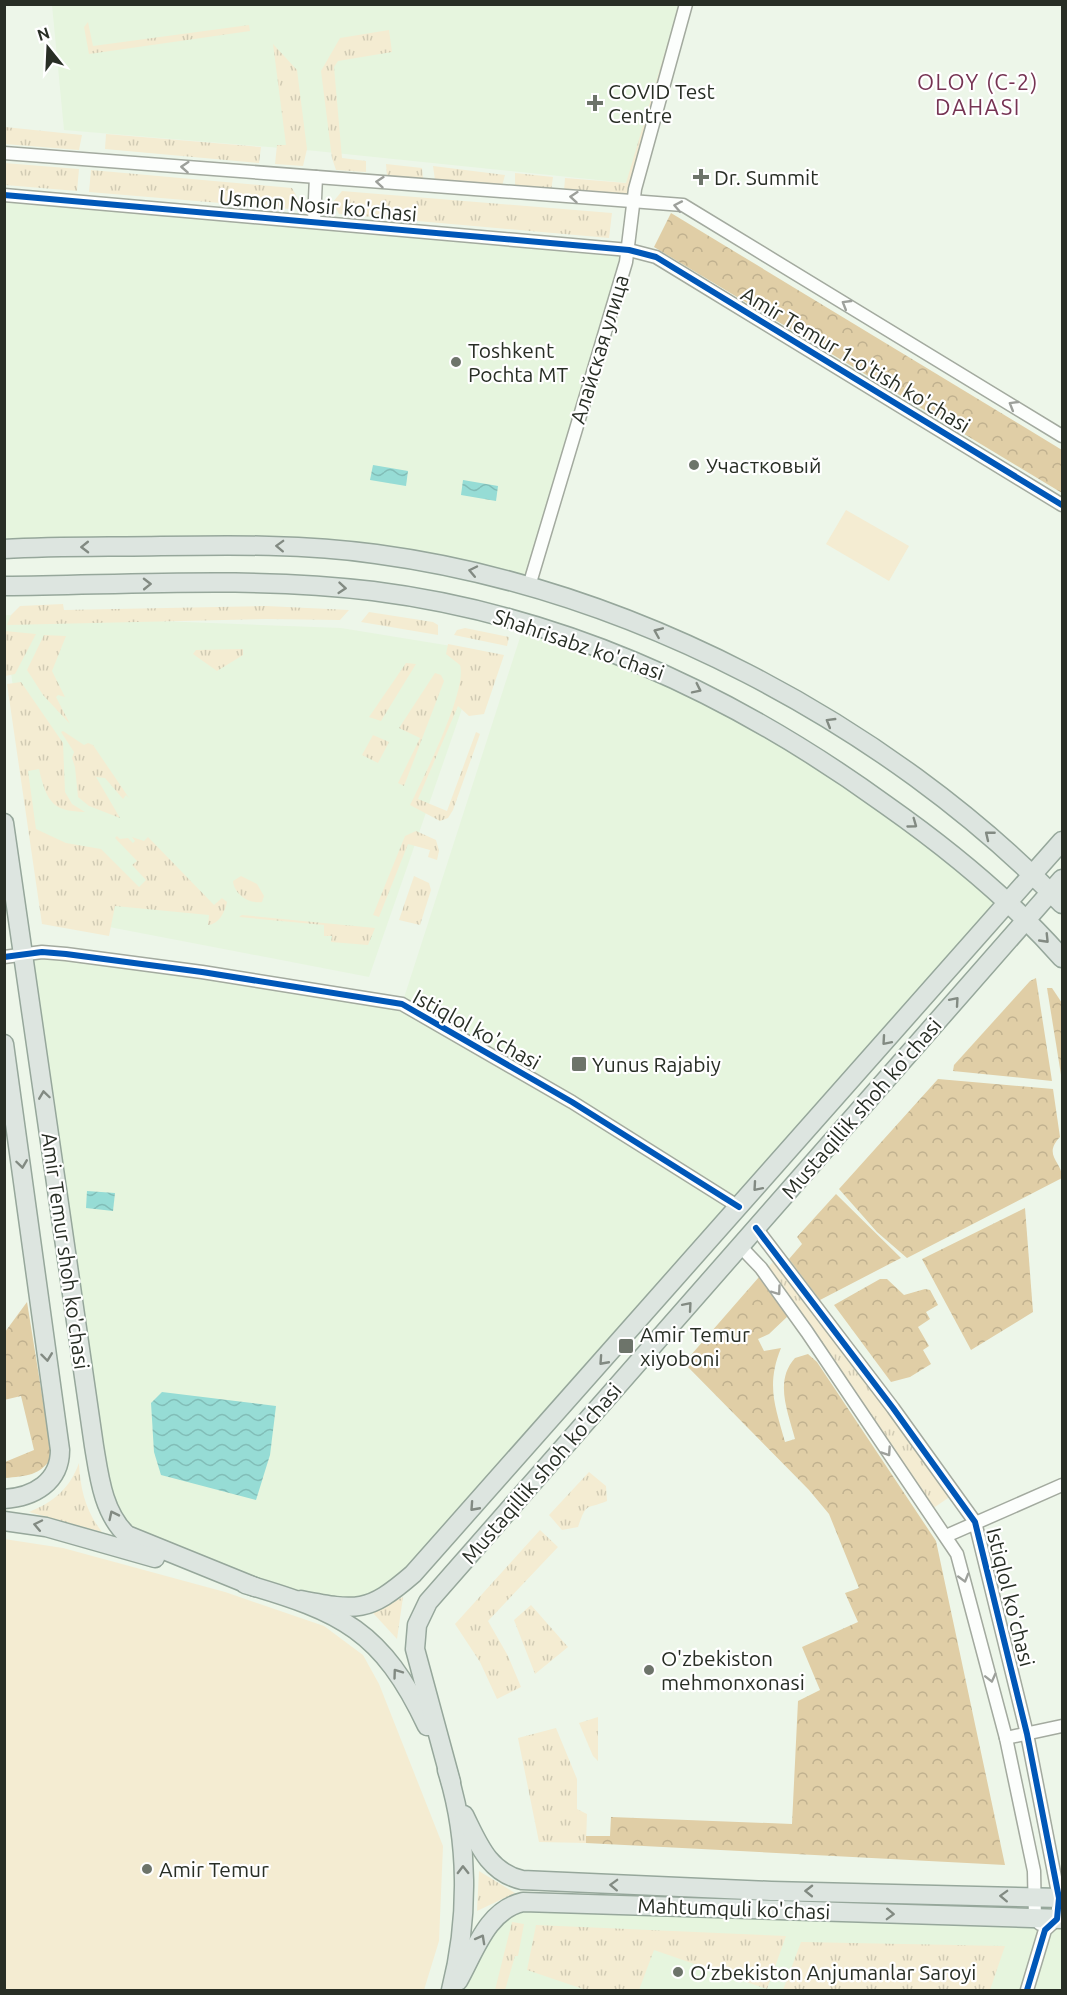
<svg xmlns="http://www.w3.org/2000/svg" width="1067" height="1995" font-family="Ubuntu,sans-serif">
	<defs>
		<pattern id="grass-tufts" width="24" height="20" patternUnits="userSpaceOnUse" patternTransform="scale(1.5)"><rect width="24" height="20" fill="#f4ecd2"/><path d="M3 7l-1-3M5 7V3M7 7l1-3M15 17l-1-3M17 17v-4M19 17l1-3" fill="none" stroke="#d1cbb4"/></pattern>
		<pattern id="forest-crowns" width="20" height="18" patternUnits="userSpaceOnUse" patternTransform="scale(1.5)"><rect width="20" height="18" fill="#e0cea6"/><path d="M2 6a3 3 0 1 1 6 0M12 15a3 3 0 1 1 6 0" fill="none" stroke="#c0b18f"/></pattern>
		<pattern id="water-waves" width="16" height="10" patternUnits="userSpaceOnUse" patternTransform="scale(1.5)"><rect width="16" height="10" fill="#96dcd5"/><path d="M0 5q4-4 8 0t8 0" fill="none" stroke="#81bdb7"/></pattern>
	</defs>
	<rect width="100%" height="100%" fill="#edf6e9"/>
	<g fill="#e6f5de">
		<polygon points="52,5 687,5 637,184 316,151 64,130"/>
		<polygon points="4,195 629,250 529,586 376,554 5,549"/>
		<polygon points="4,615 341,628 482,651 369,977 47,915 5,633"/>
		<polygon points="525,622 754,718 1008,902 375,1602 255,1587 114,1519 23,955 42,952 402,1004"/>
		<polygon points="503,1909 1062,1919 1062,1990 453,1990"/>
	</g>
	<g fill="url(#grass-tufts)">
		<polygon points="679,5 687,5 631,194 626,197 564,191 565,178 626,183"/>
		<polygon points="88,22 93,46 249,25 250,31 89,54 84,27"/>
		<polygon points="389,30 392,52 338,61 334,67 342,158 366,161 366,172 336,170 332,158 321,71 340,38"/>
		<polygon points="273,44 297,70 307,149 303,166 275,164 277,145 286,145"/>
		<polygon points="5,127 82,135 79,150 5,144"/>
		<polygon points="106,134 261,147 259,163 105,149"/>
		<polygon points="4,163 79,169 77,191 5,185"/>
		<polygon points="386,164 422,168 423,179 387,175"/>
		<polygon points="433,166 505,175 502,186 435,180"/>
		<polygon points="91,170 292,188 298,199 290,209 89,192"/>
		<polygon points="515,173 553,177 551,191 515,187"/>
		<polygon points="342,191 612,213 609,238 339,214 333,202"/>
		<polygon points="63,604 64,610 266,606 349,610 340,620 266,619 7,625 11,615 20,606"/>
		<polygon points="369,612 433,622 438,625 438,635 361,622"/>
		<polygon points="465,628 509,637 507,646 454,635 457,630"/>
		<polygon points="5,631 36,634 15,674 5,676"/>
		<polygon points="44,635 66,636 52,671 65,697 58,695 56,697 70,724 43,695 27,670"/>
		<path d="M448 644 504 655 484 714 469 716 458 706 418 799 447 811 476 732 480 734 453 810 448 818 440 821 410 805C423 779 468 689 460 665L446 654Z"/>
		<polygon points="243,649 243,655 217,671 193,654 196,650"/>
		<polygon points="406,663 416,664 381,721 369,717"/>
		<polygon points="435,673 441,675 444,681 404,786 398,783 420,738 399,728"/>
		<path d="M21 682 63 743 65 792 72 804 85 812C55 811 47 805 39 769L28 771 36 829 66 843 101 849 139 887 146 880 132 865 137 861 115 838 117 836 120 839 128 838 133 843 135 841 132 837 144 841 148 837 214 905 222 898 227 902C225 912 219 924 208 925L209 915 115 906 109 936 42 924 7 684Z"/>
		<polygon points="63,731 84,745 88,743 93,745 129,798 126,795 123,799 105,778 96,777 120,818 89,806 78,797 75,767 72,758 74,752 61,732"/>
		<polygon points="373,735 389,742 378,763 362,755"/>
		<polygon points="416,831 436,840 439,851 437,860 428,857 430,850 408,844 379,917 373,915 405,836"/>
		<path d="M241 876 257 884 264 896 262 902C248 904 234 894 233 881Z"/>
		<polygon points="414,876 429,883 431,890 420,925 399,920"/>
		<polygon points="242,915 375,928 368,945 331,942 332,936 324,936 324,925 239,917"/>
		<polygon points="774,1261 951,1496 932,1509 768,1267"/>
		<path d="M79 1463C80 1489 86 1512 102 1532L29 1512C54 1502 70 1488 79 1463Z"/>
		<path d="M589 1472 606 1486 607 1501C586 1510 587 1501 578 1527L562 1530 549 1515Z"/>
		<polygon points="540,1530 558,1547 488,1621 508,1656 521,1687 497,1699 480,1662 455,1624"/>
		<polygon points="403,1597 397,1639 373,1613"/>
		<polygon points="531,1605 568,1647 535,1674 514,1620"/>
		<polygon points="598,1717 598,1761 593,1756 579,1723"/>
		<polygon points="556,1728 577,1779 577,1809 587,1814 586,1843 539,1842 518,1738"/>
		<polygon points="479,1871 515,1893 477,1911"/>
		<polygon points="512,1922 524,1924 518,1956 515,1956 505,1990 495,1990"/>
		<polygon points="536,1925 786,1936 767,1989 654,1950 639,1990 586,1990 527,1970"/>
		<polygon points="801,1942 1005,1946 990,1990 783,1990"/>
	</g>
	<g fill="url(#forest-crowns)">
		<polygon points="671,213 1062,450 1062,493 654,247"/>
		<polygon points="1036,978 1052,1081 953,1071 954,1065 1030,981"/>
		<polygon points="1047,988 1052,988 1062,1003 1062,1081"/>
		<path d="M938 1079 1053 1089 1060 1137C1042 1156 1063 1162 1062 1178L907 1258 877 1232 839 1189Z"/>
		<polygon points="836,1194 901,1258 820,1300 789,1259 802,1244 797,1237"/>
		<polygon points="1025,1208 1033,1312 971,1350 922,1259"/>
		<path d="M759 1277 788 1316 769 1334 758 1339 764 1351 781 1348C766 1385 775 1406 785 1442L795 1439C788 1412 774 1381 795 1358L808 1354 817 1362 936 1541 1005 1865 586 1843V1836H610L611 1817 792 1824 798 1701 820 1690 802 1647 858 1622 845 1593 859 1588 829 1514 809 1490 684 1363Z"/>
		<polygon points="880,1279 887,1279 904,1295 925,1289 930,1290 938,1305 926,1312 930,1319 918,1327 929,1346 923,1350 931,1364 910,1377 891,1382 834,1305"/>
		<path d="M27 1302 52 1457C40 1476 26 1476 5 1478V1462L34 1450 21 1396 4 1400 5 1332Z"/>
	</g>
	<g fill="#f4ecd2">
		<polygon points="846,510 909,546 889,581 826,544"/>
		<polygon points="4,1539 63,1548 225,1592 324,1626 363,1655 379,1684 443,1846 439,1941 424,1990 5,1990"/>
	</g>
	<g fill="url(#water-waves)">
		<polygon points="373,465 408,471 406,486 370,480"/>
		<polygon points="463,480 498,486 496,501 461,495"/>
		<polygon points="87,1191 115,1193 113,1211 86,1208"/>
		<polygon points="162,1392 276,1406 270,1455 256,1500 161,1475 154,1452 151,1403"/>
	</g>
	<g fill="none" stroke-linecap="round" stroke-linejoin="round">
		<defs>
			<g id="street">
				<polyline points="4,153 683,205 1062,436"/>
				<polyline points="4,195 629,250 656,257 1062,505"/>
				<polyline points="314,221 316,177"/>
				<polyline points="529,586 626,262 635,189 686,4"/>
				<polyline points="4,957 42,952 66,954 202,972 402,1004 572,1102 739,1207"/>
				<polyline points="756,1228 893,1408 975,1522 1027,1734 1059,1898 1057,1919 1045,1930 1027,1990"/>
				<polyline points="740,1246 761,1268 807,1332 957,1554 1006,1738 1034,1871 1035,1919 1040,1924"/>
				<polyline points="946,1536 1062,1485"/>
				<polyline points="1006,1738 1062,1726"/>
			</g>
			<g id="primary">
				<path d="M4 549C57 546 109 547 161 546 233 545 305 544 376 554 628 588 885 722 1062 904"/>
				<path d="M4 586C127 585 251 576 373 591 562 615 733 694 886 805 950 850 1010 899 1062 958"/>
				<path d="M4 823 94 1446C99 1476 103 1513 127 1535L255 1587"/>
				<path d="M4 1044 60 1450C60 1482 34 1497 4 1499"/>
				<polyline points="4,1521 46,1527 155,1558"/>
				<path d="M245 1584C341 1612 382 1630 427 1726"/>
				<path d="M301 1600C357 1611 368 1613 413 1574L1062 841"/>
				<path d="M447 1770C469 1840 469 1919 451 1990"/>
				<polyline points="451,1782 415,1649 417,1625 428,1602 1062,879"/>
				<path d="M464 1815C478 1843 488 1872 522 1880L771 1891 1062 1898"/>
				<path d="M458 1981C475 1951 487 1910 523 1902L1062 1919"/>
			</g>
		</defs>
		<use href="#street" stroke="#a3aa9f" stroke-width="15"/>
		<use href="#primary" stroke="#96a79b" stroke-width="21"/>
		<use href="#street" stroke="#fcfefc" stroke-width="12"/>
		<use href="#primary" stroke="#dde5e0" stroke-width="18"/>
		<defs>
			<g id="cycleway">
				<polyline points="4,195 629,250 656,257 1062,505"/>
				<polyline points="4,957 42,952 66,954 202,972 402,1004 572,1102 739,1207"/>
				<polyline points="756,1228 893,1408 975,1522 1027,1734 1059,1898 1057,1919 1045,1930 1027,1990"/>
			</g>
		</defs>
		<use href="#cycleway" stroke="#fff" stroke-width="10"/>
		<use href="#cycleway" stroke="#0057b8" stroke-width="6"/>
	</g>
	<defs><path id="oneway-chevron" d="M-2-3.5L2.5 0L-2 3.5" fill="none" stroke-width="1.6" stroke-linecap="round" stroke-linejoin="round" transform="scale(1.5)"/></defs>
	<g stroke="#9da09b">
		<use href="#oneway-chevron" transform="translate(185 167) rotate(-176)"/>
		<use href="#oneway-chevron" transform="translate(380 182) rotate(-175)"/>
		<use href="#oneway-chevron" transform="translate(574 197) rotate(-175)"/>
		<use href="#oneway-chevron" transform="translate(678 206) rotate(-169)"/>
		<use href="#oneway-chevron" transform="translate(846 304) rotate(-149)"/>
		<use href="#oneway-chevron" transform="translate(1013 405) rotate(-149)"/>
		<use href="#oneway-chevron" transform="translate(777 1291) rotate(54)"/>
		<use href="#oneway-chevron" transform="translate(887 1452) rotate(56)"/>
		<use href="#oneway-chevron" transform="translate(964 1578) rotate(74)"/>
		<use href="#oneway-chevron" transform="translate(991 1678) rotate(76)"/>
	</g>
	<g stroke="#828a82">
		<use href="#oneway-chevron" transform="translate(280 546) rotate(-178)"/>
		<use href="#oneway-chevron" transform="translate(85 547) rotate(179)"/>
		<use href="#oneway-chevron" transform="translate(473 571) rotate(-168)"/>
		<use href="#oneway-chevron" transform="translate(147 584) rotate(-1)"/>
		<use href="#oneway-chevron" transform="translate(342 588) rotate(5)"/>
		<use href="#oneway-chevron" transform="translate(658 632) rotate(-157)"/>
		<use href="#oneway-chevron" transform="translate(697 689) rotate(26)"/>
		<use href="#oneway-chevron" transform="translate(830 722) rotate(-149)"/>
		<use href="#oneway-chevron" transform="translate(913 824) rotate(36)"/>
		<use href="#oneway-chevron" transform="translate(989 835) rotate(-141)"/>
		<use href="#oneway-chevron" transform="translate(1045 939) rotate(46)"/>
		<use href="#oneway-chevron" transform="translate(955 1001) rotate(-49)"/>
		<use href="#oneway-chevron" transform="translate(886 1041) rotate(131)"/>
		<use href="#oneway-chevron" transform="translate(44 1095) rotate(-98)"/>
		<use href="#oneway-chevron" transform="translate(22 1164) rotate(82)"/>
		<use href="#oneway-chevron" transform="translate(757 1187) rotate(131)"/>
		<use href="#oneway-chevron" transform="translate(688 1306) rotate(-49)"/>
		<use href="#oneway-chevron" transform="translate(47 1357) rotate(83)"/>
		<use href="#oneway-chevron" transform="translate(603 1361) rotate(132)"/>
		<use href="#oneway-chevron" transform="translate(474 1507) rotate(132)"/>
		<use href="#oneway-chevron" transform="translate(113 1515) rotate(-116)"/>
		<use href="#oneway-chevron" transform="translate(38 1525) rotate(-168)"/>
		<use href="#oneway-chevron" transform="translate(397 1673) rotate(-126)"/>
		<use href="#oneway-chevron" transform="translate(463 1870) rotate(-91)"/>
		<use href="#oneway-chevron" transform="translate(614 1885) rotate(-178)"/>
		<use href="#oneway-chevron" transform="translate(809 1891) rotate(-179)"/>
		<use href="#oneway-chevron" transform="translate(1004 1896) rotate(-178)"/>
		<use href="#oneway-chevron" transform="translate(890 1914) rotate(2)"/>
		<use href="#oneway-chevron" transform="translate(481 1939) rotate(-61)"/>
	</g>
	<g fill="#6d746a" stroke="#fff" stroke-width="2">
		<path d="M592 94h6v6h6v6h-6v6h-6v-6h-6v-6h6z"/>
		<path d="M698 168h6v6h6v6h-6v6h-6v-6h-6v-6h6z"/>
		<circle cx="456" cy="362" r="6"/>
		<circle cx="694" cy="465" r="6"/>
		<rect x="571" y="1056" width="16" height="16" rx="3"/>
		<rect x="618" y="1338" width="16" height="16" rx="3"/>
		<circle cx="649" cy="1670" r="6"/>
		<circle cx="147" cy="1869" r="6"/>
		<circle cx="678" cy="1972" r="6"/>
	</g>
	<g text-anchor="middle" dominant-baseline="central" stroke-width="4.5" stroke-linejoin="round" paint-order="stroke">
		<g font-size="21" fill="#282e25" stroke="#fff" text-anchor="start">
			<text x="608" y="91">COVID Test<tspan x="608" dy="24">Centre</tspan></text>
			<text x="714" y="177">Dr. Summit</text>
			<text x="468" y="350">Toshkent<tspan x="468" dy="24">Pochta MT</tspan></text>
			<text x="706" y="465">Участковый</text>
			<text x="592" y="1064">Yunus Rajabiy</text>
			<text x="640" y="1334">Amir Temur<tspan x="640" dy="24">xiyoboni</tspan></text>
			<text x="661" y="1658">O'zbekiston<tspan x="661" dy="24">mehmonxonasi</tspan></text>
			<text x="159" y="1869">Amir Temur</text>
			<text x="690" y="1972">O‘zbekiston Anjumanlar Saroyi</text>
		</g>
		<g font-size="21" fill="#282e25" stroke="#fff">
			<text transform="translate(318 205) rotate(5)">Usmon Nosir ko'chasi</text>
			<text transform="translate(599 349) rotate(-73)">Алайская улица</text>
			<text transform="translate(856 359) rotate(31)">Amir Temur 1-o'tish ko'chasi</text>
			<text transform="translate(579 644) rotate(19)">Shahrisabz ko'chasi</text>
			<text transform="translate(477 1029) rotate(29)">Istiqlol ko'chasi</text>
			<text transform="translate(861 1108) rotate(-49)">Mustaqillik shoh ko'chasi</text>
			<text transform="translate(66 1251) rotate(82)">Amir Temur shoh ko'chasi</text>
			<text transform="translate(541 1473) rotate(-49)">Mustaqillik shoh ko'chasi</text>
			<text transform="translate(1011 1597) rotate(76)">Istiqlol ko'chasi</text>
			<text transform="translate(734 1908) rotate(2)">Mahtumquli ko'chasi</text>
		</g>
		<g font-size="22" letter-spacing="1.5" fill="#763453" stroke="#fff">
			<text x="978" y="81">OLOY (C-2)<tspan x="978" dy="25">DAHASI</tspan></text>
		</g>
	</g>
	<rect width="1067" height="1995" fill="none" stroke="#282e25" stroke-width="12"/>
	<g transform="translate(48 48) rotate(342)" stroke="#ffffff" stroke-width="4.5" paint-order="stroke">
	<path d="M0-4.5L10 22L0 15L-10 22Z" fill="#282e25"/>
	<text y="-9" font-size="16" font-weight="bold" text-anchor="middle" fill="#282e25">N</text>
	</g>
</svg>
